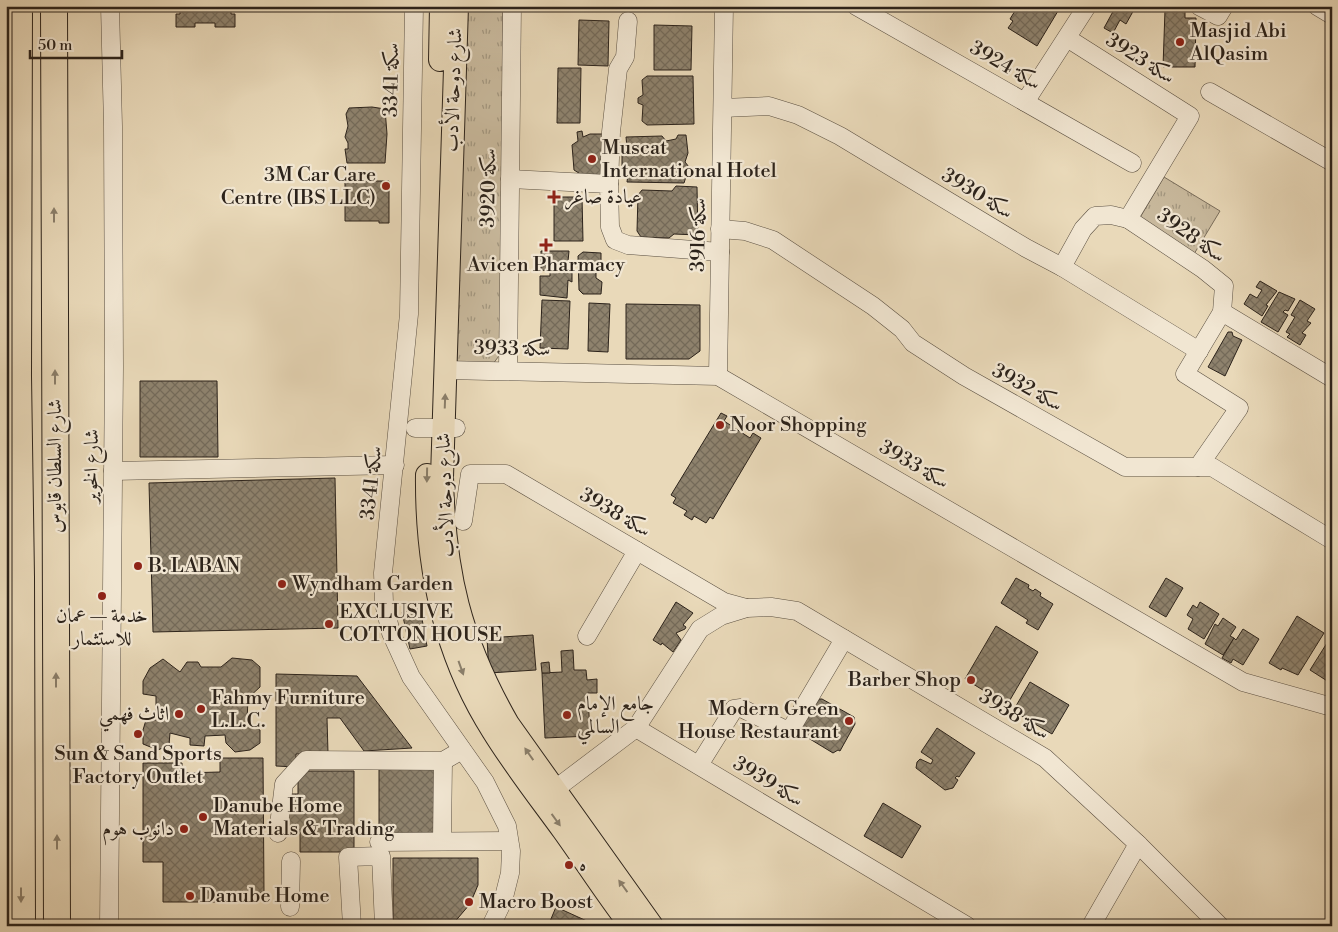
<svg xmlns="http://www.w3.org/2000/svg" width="1338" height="932" font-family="'Libre Bodoni',Amiri,serif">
	<defs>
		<pattern id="park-tufts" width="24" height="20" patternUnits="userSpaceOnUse" patternTransform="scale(1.25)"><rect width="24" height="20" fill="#c9ba9e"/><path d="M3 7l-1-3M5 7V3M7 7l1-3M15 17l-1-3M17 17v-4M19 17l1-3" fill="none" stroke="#a39780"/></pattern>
		<pattern id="building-cross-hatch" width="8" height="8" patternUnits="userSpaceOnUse" patternTransform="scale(1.25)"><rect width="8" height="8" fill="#8e826d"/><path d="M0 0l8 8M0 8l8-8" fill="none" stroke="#746a59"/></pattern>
	</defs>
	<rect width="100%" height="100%" fill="#e9d9b9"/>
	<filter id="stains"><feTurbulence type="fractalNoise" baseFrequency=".004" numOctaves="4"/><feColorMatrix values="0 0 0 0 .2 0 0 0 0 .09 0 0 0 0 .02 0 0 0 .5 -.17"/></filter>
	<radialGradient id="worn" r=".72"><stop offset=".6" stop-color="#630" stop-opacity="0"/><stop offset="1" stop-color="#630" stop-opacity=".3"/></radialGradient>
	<g fill="url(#park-tufts)" stroke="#7a6e5c">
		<polygon points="465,6 503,6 501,353 493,364 458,363 453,358"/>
		<polygon points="1164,177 1220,211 1194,254 1138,221"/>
	</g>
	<g fill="url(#building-cross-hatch)" stroke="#2c231b">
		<polygon points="180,6 231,6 231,14 235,14 235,27 215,27 215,23 195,23 195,27 176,27 176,14 180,14"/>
		<polygon points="1018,6 1061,6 1037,46 1008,28 1013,21 1010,19"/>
		<polygon points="1116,6 1136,6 1126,24 1120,20 1113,33 1104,28"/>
		<polygon points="1165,10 1185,10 1185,18 1196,18 1195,67 1163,67"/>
		<polygon points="579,20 609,21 608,66 578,65"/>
		<polygon points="654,25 692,26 691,70 654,70"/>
		<polygon points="558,68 581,68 580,123 557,123"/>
		<polygon points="647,76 693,76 694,124 647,125 642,121 643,105 638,103 638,98 643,95 642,80"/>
		<polygon points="372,107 385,109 387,134 385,163 347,163 345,149 348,149 348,143 345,137 348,126 346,114 349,108"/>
		<polygon points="582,131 583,137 590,134 605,134 606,180 582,175 574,170 572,145 578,141 577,132"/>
		<polygon points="678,135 686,135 688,153 685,162 689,167 684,183 627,182 628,174 622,174 622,146 627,147 626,137 662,136 666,141 676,139"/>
		<polygon points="345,181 389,181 389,223 379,223 379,221 345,221"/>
		<polygon points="676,186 697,187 698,235 674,234 669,238 641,237 637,231 638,195 642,190 672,191"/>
		<polygon points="554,197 582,197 583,241 554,241"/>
		<polygon points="541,251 569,251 567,272 572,273 572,282 568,280 567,298 540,295 540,276 550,276 550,271 541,270"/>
		<polygon points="583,252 601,253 601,267 596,270 596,278 602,282 601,294 583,294 579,290 578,256"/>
		<polygon points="1260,281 1277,291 1266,305 1268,306 1262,316 1244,304 1250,294 1257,298 1262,290 1256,287"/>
		<polygon points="1279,292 1295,299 1288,311 1285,310 1283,312 1288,315 1278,332 1261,322"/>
		<polygon points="542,300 570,301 568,349 540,348"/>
		<polygon points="1300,300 1315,309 1307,321 1311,323 1302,333 1306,335 1300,345 1287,337 1290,334 1286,332 1295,317 1291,315"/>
		<polygon points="589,303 610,304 608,352 588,351"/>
		<polygon points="626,304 700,305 700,351 689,359 626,359"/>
		<polygon points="1228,332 1232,332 1233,336 1242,340 1225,376 1208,367"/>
		<polygon points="140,381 217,381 218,457 140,457"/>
		<polygon points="721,413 727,416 724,421 750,438 753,433 761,438 713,519 710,517 706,523 694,516 692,520 684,515 687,511 673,503 676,498 671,495"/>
		<polygon points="335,478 338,628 153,632 149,483"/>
		<polygon points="1016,578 1029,585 1028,588 1033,591 1035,589 1041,593 1040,596 1053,604 1038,630 1026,623 1028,620 1001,603"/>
		<polygon points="1166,578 1183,588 1166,617 1149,607"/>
		<polygon points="676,602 693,613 683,625 686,627 685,629 676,633 681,640 673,652 662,643 661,645 653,640"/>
		<polygon points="1200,602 1219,614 1204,639 1188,629 1193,619 1187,615 1193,605 1197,608"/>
		<polygon points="420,608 427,646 410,649 402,612"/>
		<polygon points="1297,616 1324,633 1298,675 1282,668 1281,670 1269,663"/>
		<polygon points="1223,618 1236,627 1230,636 1234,638 1223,655 1205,644 1215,624 1218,626"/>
		<polygon points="996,626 1038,652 1007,705 965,679"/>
		<polygon points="1243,629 1259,639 1243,665 1233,659 1231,663 1222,658 1234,638 1236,640"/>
		<polygon points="533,635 536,670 489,673 487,638"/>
		<polygon points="1332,635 1332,684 1310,670"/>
		<polygon points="573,650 574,670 586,670 587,680 597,679 597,693 588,693 590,736 545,738 542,673 562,672 561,651"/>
		<polygon points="232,658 252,660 260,667 260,687 248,698 247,722 260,730 260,743 250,750 235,752 226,743 225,735 205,736 204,746 190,745 190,738 170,733 169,745 158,750 143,744 143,730 146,720 156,720 156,696 143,694 143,681 150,668 163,659 180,672 187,662 198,662 201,667 221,667"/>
		<polygon points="549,662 550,673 542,673 541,663"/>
		<polygon points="276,674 357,676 412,748 364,751 340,718 327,718 328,753 296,754 296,767 276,766"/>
		<polygon points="1030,682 1069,705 1052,734 1013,711"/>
		<polygon points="819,699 822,699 854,717 855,724 840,751 838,750 833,753 800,733 800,729"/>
		<polygon points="937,728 975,753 959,777 957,776 955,778 958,780 953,788 945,790 916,768 917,762 920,759 931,764 933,760 921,752"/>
		<polygon points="220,758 263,758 264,893 223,893 223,902 163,902 163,862 143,862 143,763 182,763 182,773 220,772"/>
		<polygon points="438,761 438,839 379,840 379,762"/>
		<polygon points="298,771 354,771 354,852 300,852 300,832 284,832 284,794 298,794"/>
		<polygon points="883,803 921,826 902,858 864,836"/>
		<polygon points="393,858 478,858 478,885 470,904 452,925 445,920 441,926 393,926"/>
		<polygon points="556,907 589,922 587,926 548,926"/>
	</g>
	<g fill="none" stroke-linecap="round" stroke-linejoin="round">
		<defs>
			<g id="minor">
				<polyline points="414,6 409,314 383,573 384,603 391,633 411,677 485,782 507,826 511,851 510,873 503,901 491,926"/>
				<polyline points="856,6 1132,163"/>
				<polyline points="1199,6 1218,16 1224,6"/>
				<polyline points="1317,6 1332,15"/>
				<polyline points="1210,92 1332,162"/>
				<polyline points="1025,102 1087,6"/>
				<polyline points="723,108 769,106 798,115 840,136 1026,248 1062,267 1199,351"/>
				<polyline points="510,179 609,184 610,227 615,240 628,245 720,252"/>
				<polyline points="609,184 611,132 618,69 625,57 628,21"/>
				<polyline points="1128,219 1203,269 1224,286 1222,312 1185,374 1239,408 1198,467"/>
				<polyline points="720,229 745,231 773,240 873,306 902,329 913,343 964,376 1125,467 1212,467 1332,540"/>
				<polyline points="1062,267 1083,229 1095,216 1111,215 1128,219 1190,116 1067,38"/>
				<polyline points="1222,312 1332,378"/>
				<polyline points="446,370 718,376 1243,682 1332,707"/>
				<polyline points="508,370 512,6"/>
				<polyline points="718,376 724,6"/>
				<polyline points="415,428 456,428"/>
				<polyline points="113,471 395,465"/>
				<polyline points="463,521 470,474 506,474 724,602 746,608"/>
				<polyline points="587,636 637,551"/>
				<polyline points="636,728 967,926"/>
				<polyline points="699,765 734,709 741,708 782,728 787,729 792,727 844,639"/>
				<polyline points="554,790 636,728 700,629 721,616 747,608 771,607 797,611 1045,758 1138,844 1220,926"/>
				<polyline points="278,833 284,784 306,760 443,761 462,750"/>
				<polyline points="442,841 443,761"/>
				<polyline points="379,842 509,841"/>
				<polyline points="290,907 291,861"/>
				<polyline points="109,926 114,367 113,126 110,6"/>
				<polyline points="352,926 348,857 381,856 384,926"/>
				<polyline points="1091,926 1138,844"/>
			</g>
			<g id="major">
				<path d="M457 6 442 477C444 573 460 640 508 724L652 926"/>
				<polyline points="440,60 441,6"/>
				<path d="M427 475C426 565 444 654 493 731 514 765 539 797 563 830 586 862 607 895 631 926"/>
			</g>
			<g id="highway">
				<polyline points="19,6 18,376 21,577 22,926"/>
				<polyline points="54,6 57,926"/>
			</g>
		</defs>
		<use href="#minor" stroke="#5b5042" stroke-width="19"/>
		<use href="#major" stroke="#2c231b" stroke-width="24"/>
		<use href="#highway" stroke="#2c231b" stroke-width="28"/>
		<use href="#minor" stroke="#f1e6d2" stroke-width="18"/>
		<use href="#major" stroke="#e9d9b9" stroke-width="22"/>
		<use href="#highway" stroke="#e9d9b9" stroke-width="26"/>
	</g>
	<defs><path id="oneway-solid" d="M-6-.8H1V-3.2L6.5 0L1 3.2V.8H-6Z" transform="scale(1.25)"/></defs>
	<g fill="#8a7e6a">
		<use href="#oneway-solid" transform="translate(54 215) rotate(-90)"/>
		<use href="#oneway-solid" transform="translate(55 377) rotate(-90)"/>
		<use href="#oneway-solid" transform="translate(445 401) rotate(-88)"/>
		<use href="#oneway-solid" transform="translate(427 475) rotate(91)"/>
		<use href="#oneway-solid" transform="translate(461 668) rotate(70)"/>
		<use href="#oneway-solid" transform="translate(56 680) rotate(-90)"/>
		<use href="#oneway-solid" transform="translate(529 754) rotate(-125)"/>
		<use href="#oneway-solid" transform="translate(556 820) rotate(54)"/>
		<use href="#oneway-solid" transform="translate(57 842) rotate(-90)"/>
		<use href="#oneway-solid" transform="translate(623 886) rotate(-126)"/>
		<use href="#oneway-solid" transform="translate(21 895) rotate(90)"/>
	</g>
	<g fill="#8f2418" stroke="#f1e6d2" stroke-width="2">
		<circle cx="1180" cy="42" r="5"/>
		<circle cx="592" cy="159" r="5"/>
		<circle cx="386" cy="186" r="5"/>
		<path d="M551.5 189.5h5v5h5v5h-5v5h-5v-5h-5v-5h5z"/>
		<path d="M543.5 237.5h5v5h5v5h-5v5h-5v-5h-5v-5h5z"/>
		<circle cx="720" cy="425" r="5"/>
		<circle cx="138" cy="566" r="5"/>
		<circle cx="282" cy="584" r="5"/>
		<circle cx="102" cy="596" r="5"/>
		<circle cx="329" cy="624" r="5"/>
		<circle cx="971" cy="680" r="5"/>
		<circle cx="201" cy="709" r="5"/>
		<circle cx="179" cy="714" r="5"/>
		<circle cx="567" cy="715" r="5"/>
		<circle cx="849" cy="721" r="5"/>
		<circle cx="138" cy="734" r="5"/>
		<circle cx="203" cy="817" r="5"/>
		<circle cx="184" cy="829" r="5"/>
		<circle cx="569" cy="865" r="5"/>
		<circle cx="190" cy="896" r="5"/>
		<circle cx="469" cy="902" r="5"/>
	</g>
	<g text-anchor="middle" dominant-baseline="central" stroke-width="4.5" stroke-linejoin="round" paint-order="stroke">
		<g font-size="20" fill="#2c231b" stroke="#f1e6d2" text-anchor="start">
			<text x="1190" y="31">Masjid Abi<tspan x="1190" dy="23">AlQasim</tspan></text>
			<text x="602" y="148">Muscat<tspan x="602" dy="23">International Hotel</tspan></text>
			<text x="376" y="175" text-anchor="end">3M Car Care<tspan x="376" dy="23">Centre (IBS LLC)</tspan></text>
			<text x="565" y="197">عيادة صاغر</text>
			<text x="546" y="265" text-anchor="middle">Avicen Pharmacy</text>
			<text x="730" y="425">Noor Shopping</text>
			<text x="148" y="566">B. LABAN</text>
			<text x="292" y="584">Wyndham Garden</text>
			<text x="339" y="612">EXCLUSIVE<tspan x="339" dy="23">COTTON HOUSE</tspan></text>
			<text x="102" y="616" text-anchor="middle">خدمة — عمان<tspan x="102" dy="23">للاستثمار</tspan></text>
			<text x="961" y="680" text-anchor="end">Barber Shop</text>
			<text x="211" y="698">Fahmy Furniture<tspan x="211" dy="23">L.L.C.</tspan></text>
			<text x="577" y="704">جامع الإمام<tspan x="577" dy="23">السالمي</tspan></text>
			<text x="839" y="709" text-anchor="end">Modern Green<tspan x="839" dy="23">House Restaurant</tspan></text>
			<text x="169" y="714" text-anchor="end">اثاث فهمي</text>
			<text x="138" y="754" text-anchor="middle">Sun &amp; Sand Sports<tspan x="138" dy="23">Factory Outlet</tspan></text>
			<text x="213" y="806">Danube Home<tspan x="213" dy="23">Materials &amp; Trading</tspan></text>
			<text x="174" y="829" text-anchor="end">دانوب هوم</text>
			<text x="579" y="865">ه</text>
			<text x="200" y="896">Danube Home</text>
			<text x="479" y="902">Macro Boost</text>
		</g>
		<g font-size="20" fill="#2c231b" stroke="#f1e6d2">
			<text transform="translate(1140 59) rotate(32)">سكة 3923</text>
			<text transform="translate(1005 66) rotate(30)">سكة 3924</text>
			<text transform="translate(392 80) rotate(-89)">سكة 3341</text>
			<text transform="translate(454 90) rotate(-88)">شارع دوحة الأدب</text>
			<text transform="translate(489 188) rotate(-89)">سكة 3920</text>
			<text transform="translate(977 194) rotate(31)">سكة 3930</text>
			<text transform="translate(699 235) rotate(-89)">سكة 3916</text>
			<text transform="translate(1191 236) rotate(35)">سكة 3928</text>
			<text transform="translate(512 349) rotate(1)">سكة 3933</text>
			<text transform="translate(1027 388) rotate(29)">سكة 3932</text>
			<text transform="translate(914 465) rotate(30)">سكة 3933</text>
			<text transform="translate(55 466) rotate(-90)">شارع السلطان قابوس</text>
			<text transform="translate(92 466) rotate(-89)">شارع الخوير</text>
			<text transform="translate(372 483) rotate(-84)">سكة 3341</text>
			<text transform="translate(446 495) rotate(-92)">شارع دوحة الأدب</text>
			<text transform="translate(615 513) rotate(30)">سكة 3938</text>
			<text transform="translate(1014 715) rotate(31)">سكة 3938</text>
			<text transform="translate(768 782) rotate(31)">سكة 3939</text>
		</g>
	</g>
	<rect width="1338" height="932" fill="none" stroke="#e9d9b9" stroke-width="25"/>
	<rect x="8" y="8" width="1323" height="917" fill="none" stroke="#2c231b" stroke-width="2.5"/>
	<rect x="12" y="12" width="1313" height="907" fill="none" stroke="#2c231b"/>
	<path d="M30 50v8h92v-8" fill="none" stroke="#2c231b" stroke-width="2.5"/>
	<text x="38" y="50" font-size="15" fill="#2c231b" stroke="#f1e6d2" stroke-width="4" paint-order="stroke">50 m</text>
	<rect width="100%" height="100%" filter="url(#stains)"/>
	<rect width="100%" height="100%" fill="url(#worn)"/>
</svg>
